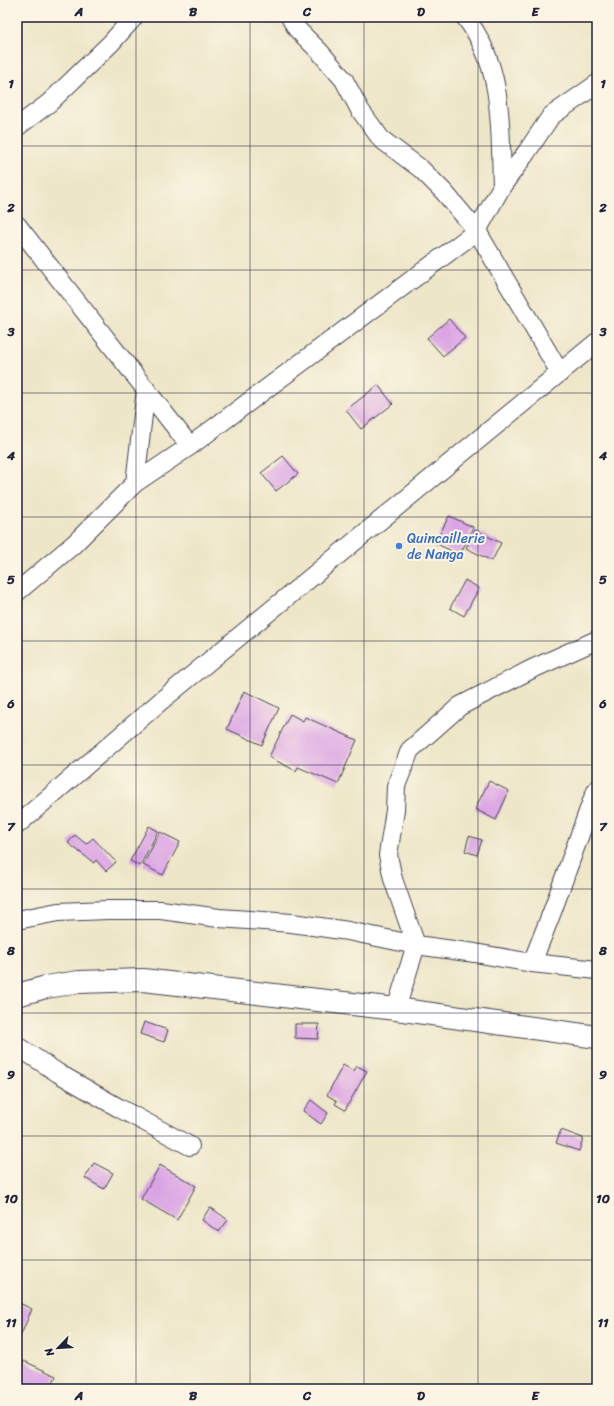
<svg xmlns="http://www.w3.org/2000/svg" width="614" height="1406" font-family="Sriracha,sans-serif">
	<rect width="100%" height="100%" fill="#fcf5e5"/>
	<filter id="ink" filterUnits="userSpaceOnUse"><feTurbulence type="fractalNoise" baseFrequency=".025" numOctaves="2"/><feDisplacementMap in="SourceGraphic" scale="8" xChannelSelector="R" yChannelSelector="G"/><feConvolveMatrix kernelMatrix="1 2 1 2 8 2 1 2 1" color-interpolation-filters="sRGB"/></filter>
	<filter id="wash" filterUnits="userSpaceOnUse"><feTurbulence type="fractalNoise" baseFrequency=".012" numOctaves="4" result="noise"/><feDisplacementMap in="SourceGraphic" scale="16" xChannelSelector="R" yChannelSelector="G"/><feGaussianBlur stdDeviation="0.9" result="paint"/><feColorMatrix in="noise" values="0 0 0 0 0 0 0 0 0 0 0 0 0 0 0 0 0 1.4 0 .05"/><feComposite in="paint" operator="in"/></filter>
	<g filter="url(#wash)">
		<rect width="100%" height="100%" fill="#ede6c8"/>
		<g id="blocks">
			<g fill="#daa3e4">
				<polygon points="449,319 465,338 443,356 427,338"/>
				<polygon points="378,385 393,404 361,429 346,410"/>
				<polygon points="283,456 298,474 276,491 261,473"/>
				<polygon points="449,516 473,527 460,555 435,543"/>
				<polygon points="475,530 501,543 492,561 466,548"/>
				<polygon points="465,580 479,588 464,616 450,608"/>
				<polygon points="244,691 279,708 262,745 227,729"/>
				<polygon points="290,714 303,721 305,717 357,740 338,784 298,767 296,771 269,757"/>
				<polygon points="489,781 509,791 496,820 475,809"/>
				<polygon points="149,826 158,831 140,866 130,861"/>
				<polygon points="160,832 180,842 163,875 143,865"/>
				<polygon points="75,835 86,844 93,838 116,862 106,871 96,860 94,863 68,843"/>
				<polygon points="469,836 482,840 477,855 465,851"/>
				<polygon points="144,1022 168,1030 164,1042 140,1034"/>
				<polygon points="295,1024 319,1024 318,1039 295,1038"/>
				<polygon points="343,1065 354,1071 357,1066 367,1071 345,1110 335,1104 337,1101 327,1095"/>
				<polygon points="311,1100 328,1113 321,1124 303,1111"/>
				<polygon points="561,1130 583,1138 579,1151 556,1143"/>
				<polygon points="94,1163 113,1173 104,1189 85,1178"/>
				<polygon points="160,1165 196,1186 177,1220 141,1199"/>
				<polygon points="210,1207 228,1220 219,1232 202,1220"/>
				<polygon points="17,1302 32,1309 17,1344"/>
				<polygon points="24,1361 56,1376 50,1389 17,1389 17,1366 21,1368"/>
			</g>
		</g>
	</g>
	<g filter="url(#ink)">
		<use href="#blocks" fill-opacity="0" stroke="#403f50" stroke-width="1"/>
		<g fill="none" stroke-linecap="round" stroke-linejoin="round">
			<defs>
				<g id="street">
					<polyline points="290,17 297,29 320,52 344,80 360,110 381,139 421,169 444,192 477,231 560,373"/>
					<path d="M465 17C504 66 500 127 502 186"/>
					<polyline points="17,127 49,103 111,43 134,17"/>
					<polyline points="17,225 190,446"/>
					<polyline points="135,483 146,389"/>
					<polyline points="17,592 74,544 135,483 190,446 477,231 502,186 526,153 551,116 597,84"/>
					<polyline points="17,825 162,700 597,342"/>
					<polyline points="17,920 58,912 108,910 161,910 219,918 292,923 348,931 416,945 475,953 532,963 597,970"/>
					<polyline points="532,963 552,912 593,798 597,789"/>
					<polyline points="396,1009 416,945 393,879 388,855 395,810 396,786 410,750 460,706 532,669 597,640"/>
					<polyline points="17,1046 58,1073 119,1108 190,1146"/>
				</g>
				<polyline id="secondary" points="17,995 46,987 79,982 143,980 396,1009 597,1037"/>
			</defs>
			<use href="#street" stroke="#403f50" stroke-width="20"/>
			<use href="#secondary" stroke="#403f50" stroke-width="24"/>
			<use href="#street" stroke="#fff" stroke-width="18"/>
			<use href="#secondary" stroke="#fff" stroke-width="22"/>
		</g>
	</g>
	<path fill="none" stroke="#22223b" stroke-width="1" stroke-opacity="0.55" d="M136 17V1389M250 17V1389M364 17V1389M478 17V1389M17 146H597M17 270H597M17 393H597M17 517H597M17 641H597M17 765H597M17 889H597M17 1013H597M17 1136H597M17 1260H597"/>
	<circle fill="#3f7fe0" stroke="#fcf5e5" stroke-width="1.5" cx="399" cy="546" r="4"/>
	<g text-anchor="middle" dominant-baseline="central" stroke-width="4" stroke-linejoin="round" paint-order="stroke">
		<g font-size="14" fill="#366cbe" stroke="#fcf5e5" text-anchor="start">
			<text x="407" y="538">Quincaillerie<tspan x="407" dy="16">de Nanga</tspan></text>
		</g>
	</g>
	<rect width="614" height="1406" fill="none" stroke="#fcf5e5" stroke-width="44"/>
	<g transform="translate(58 1348) rotate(245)" stroke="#fcf5e5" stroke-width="3" paint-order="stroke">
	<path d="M0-3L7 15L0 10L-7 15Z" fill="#22223b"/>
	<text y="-6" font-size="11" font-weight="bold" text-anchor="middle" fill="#22223b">N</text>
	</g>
	<rect x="22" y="22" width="570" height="1362" fill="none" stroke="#22223b" stroke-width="1.5"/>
	<g font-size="13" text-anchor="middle" font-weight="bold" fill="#22223b">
		<text x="79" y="16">A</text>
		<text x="193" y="16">B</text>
		<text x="307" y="16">C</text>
		<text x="421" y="16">D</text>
		<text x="535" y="16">E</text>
		<text x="11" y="88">1</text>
		<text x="603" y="88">1</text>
		<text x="11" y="212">2</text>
		<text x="603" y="212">2</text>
		<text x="11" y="336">3</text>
		<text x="603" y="336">3</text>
		<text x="11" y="460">4</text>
		<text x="603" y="460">4</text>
		<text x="11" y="584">5</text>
		<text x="603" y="584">5</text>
		<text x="11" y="708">6</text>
		<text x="603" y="708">6</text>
		<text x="11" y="831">7</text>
		<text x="603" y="831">7</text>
		<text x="11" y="955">8</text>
		<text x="603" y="955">8</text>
		<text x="11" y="1079">9</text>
		<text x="603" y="1079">9</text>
		<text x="11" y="1203">10</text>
		<text x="603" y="1203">10</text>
		<text x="11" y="1327">11</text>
		<text x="603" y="1327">11</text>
		<text x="79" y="1400">A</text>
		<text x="193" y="1400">B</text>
		<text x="307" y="1400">C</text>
		<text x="421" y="1400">D</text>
		<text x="535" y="1400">E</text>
	</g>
</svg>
